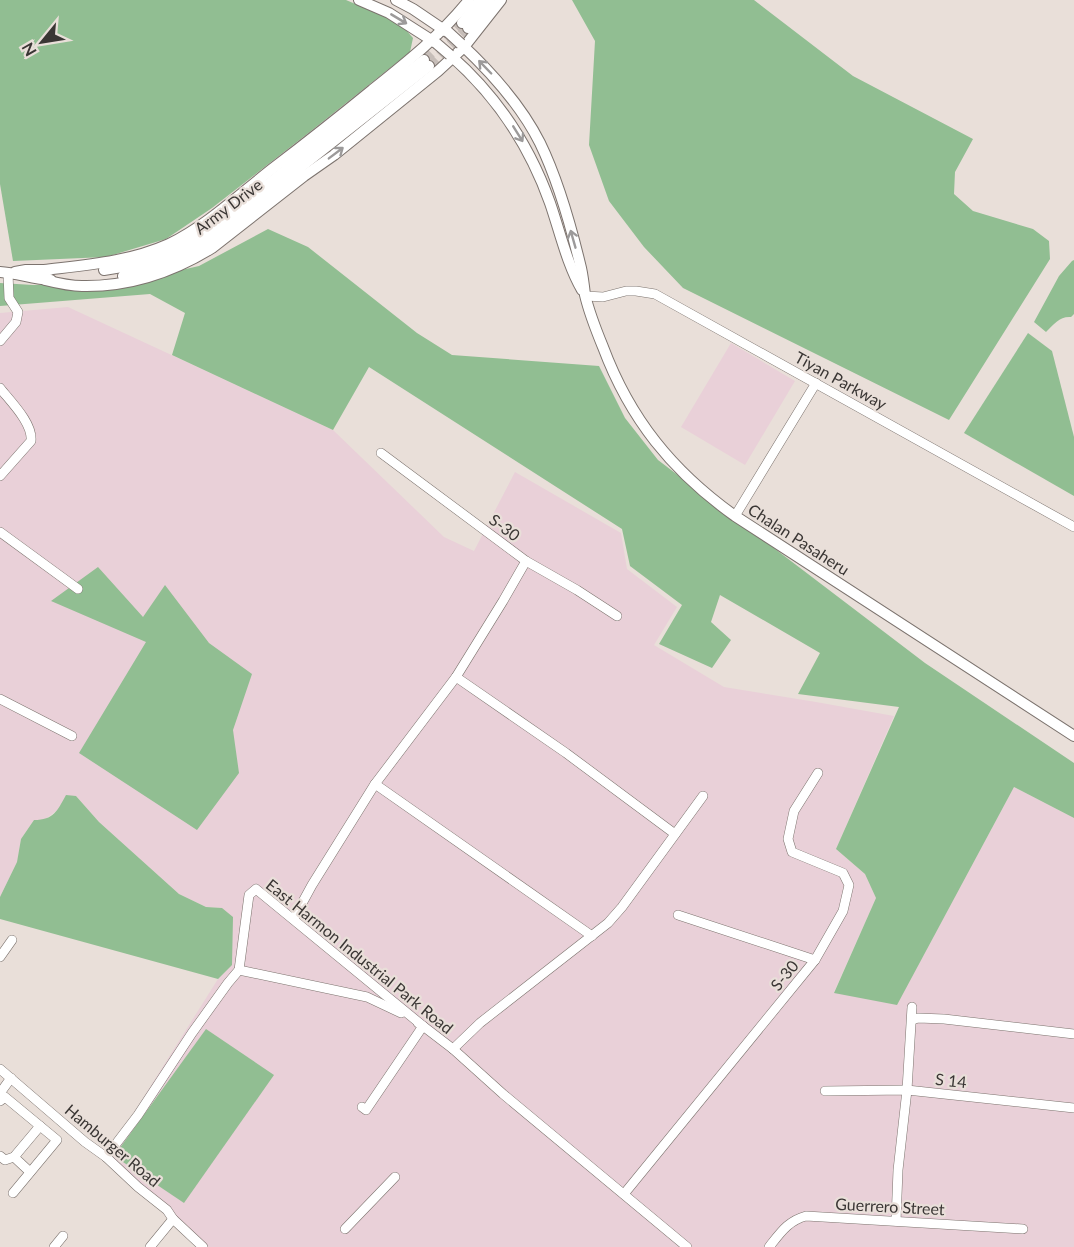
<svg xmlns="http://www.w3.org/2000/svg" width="1074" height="1247" font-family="Lato,sans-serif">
	<rect width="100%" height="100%" fill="#e9dfd9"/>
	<g fill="#e9d0d8">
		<polygon points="68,307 333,430 444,537 474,551 515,472 621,533 627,569 677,607 654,645 724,687 816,702 894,716 836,849 865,874 876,898 834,992 897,1004 1014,787 1074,818 1074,1247 204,1247 106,1157 218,979 226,971 222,908 206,907 179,894 99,822 76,796 44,820 34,820 21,839 17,862 0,897 0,313"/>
		<polygon points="731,343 795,381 745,465 681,427"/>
	</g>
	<g fill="#91be92">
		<polygon points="0,0 346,0 400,23 413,38 410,52 311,131 212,208 166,239 106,257 13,261 0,184"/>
		<polygon points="572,0 754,0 853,76 973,139 955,172 954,194 973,211 1033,229 1049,241 1050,259 949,420 683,288 644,247 609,201 589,145 595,41"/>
		<polygon points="268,229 308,247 417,333 452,355 599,366 625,418 658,460 925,663 1074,763 1074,818 1014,787 897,1005 834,993 876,898 865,874 836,849 899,707 798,694 820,653 720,595 711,622 731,640 712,668 659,644 682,605 630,566 622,529 369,367 333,430 172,355 185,313 150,294 0,306 0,283 33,285 124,283 199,266"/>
		<path d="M1074 260V314L1071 317C1060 316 1054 324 1046 332L1034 322 1059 276 1072 261Z"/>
		<polygon points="1028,333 1052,351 1074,437 1074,496 964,433"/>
		<polygon points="98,567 143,617 165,585 209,643 252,674 233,730 239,773 197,830 79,753 146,642 51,601"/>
		<path d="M66 795 76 796 99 822 179 894 206 907 222 908 233 917 232 965 218 979 0 919V897L17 862 21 839 34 820C54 820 57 811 66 795Z"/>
		<polygon points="206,1029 274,1075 184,1203 114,1156"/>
	</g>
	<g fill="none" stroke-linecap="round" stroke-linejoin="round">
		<g stroke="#c6bdb8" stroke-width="10" stroke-dasharray="10 5" stroke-linecap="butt">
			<polyline points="424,60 462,23"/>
			<polyline points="429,66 468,28"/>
		</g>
		<defs>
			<g id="minor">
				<polyline points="586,296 603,297 626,291 636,291 655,294 1074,527"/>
				<polyline points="0,341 16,322 18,312 9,298 8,273"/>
				<path d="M0 388C10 401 33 423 31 441L0 476"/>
				<polyline points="381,453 526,561 577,590 617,616"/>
				<polyline points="735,516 816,383"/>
				<polyline points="0,532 78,589"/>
				<polyline points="456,677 566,753 675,834"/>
				<polyline points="0,699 72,736"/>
				<polyline points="375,784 592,936"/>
				<polyline points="678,915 815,960"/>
				<polyline points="294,918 312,885 375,784 456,677 503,601 526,561"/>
				<polyline points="0,957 12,940"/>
				<polyline points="239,970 367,997 401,1013"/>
				<polyline points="912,1020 918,1018 944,1019 1074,1034"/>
				<polyline points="453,1049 480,1023 608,923 622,907 703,796"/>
				<polyline points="0,1069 85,1142 106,1157 138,1187 167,1210 173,1219 203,1247"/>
				<polyline points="825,1091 907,1090 1074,1108"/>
				<polyline points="0,1093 11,1078"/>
				<polyline points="0,1101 5,1097 57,1140 13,1193"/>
				<polyline points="362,1107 366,1110 423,1026 418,1023"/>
				<polyline points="0,1156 5,1160 14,1157"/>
				<polyline points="106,1157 138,1115 192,1033 228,983 239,970 249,895 256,889 423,1026 453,1049 503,1094 687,1247"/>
				<polyline points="30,1172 14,1157 40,1126"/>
				<polyline points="624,1194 815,960 843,911 849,885 843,873 792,852 788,839 794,811 818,773"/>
				<polyline points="896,1221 898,1170 907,1090 912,1007"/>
				<polyline points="345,1229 395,1177"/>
				<polyline points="54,1247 63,1236"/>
				<polyline points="150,1247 173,1219"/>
				<path d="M769 1247C781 1232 788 1221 806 1216L1023 1229"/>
			</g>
			<g id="major">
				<polyline points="359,0 389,13 436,43"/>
				<polyline points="396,0 413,9 447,32"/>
				<polyline points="462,23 480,0"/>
				<polyline points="468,28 490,0"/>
				<path d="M461 44C492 73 521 105 540 143 559 182 571 226 581 268 583 277 584 286 585 295 589 312 596 330 603 347 630 419 672 471 735 516L1074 736"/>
				<path d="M450 55C497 96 529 144 550 203 560 232 567 264 582 290"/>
				<path d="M44 270C86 265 129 262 169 244 205 227 240 194 272 169 306 143 339 117 372 90 407 62 441 35 469 0"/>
				<path d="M104 270C147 265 183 248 218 224L424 60"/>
				<path d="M0 272C17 273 33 279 51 280"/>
				<polyline points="15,272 26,270 50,270"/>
				<path d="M123 276C154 270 182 257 208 240L429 66"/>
				<path d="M45 280C57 283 70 286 82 286 129 287 173 272 212 248L304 176 334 155 438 71 464 47 501 0"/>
			</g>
		</defs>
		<use href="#minor" stroke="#7c736e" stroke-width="10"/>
		<use href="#major" stroke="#7c736e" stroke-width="12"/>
		<use href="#minor" stroke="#fff" stroke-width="9"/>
		<use href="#major" stroke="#fff" stroke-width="10"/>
		<defs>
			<g id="major-bridge">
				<polyline points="448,32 461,44"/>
				<polyline points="436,43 450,55"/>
			</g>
		</defs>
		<use href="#major-bridge" stroke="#7c736e" stroke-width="12" stroke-linecap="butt"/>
		<use href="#major-bridge" stroke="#fff" stroke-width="10"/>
	</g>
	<defs><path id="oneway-shaft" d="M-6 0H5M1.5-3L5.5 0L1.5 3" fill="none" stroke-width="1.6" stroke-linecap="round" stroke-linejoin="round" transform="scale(1.5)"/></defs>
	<g stroke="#9c9a9a">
		<use href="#oneway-shaft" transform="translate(399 19) rotate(31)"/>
		<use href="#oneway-shaft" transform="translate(485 67) rotate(-134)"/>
		<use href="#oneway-shaft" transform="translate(518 134) rotate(58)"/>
		<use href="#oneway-shaft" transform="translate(336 153) rotate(-37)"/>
		<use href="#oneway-shaft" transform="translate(573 239) rotate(-106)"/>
	</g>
	<g text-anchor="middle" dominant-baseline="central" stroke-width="4.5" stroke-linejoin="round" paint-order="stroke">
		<g font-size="16" fill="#3a3634" stroke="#e9dfd9">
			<text transform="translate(228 206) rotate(-37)">Army Drive</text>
			<text transform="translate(841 380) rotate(29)">Tiyan Parkway</text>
			<text transform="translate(505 527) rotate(37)">S-30</text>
			<text transform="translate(799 539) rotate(33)">Chalan Pasaheru</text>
			<text transform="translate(360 956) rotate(39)">East Harmon Industrial Park Road</text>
			<text transform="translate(784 975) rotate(-51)">S-30</text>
			<text transform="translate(951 1080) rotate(6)">S 14</text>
			<text transform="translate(113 1145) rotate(40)">Hamburger Road</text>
			<text transform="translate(890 1206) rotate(3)">Guerrero Street</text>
		</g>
	</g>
	<g transform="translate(42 42) rotate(240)" stroke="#e9dfd9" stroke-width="4.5" paint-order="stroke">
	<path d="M0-4.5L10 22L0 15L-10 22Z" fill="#3a3634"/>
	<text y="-9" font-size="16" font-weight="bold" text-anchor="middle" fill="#3a3634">N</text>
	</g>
</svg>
